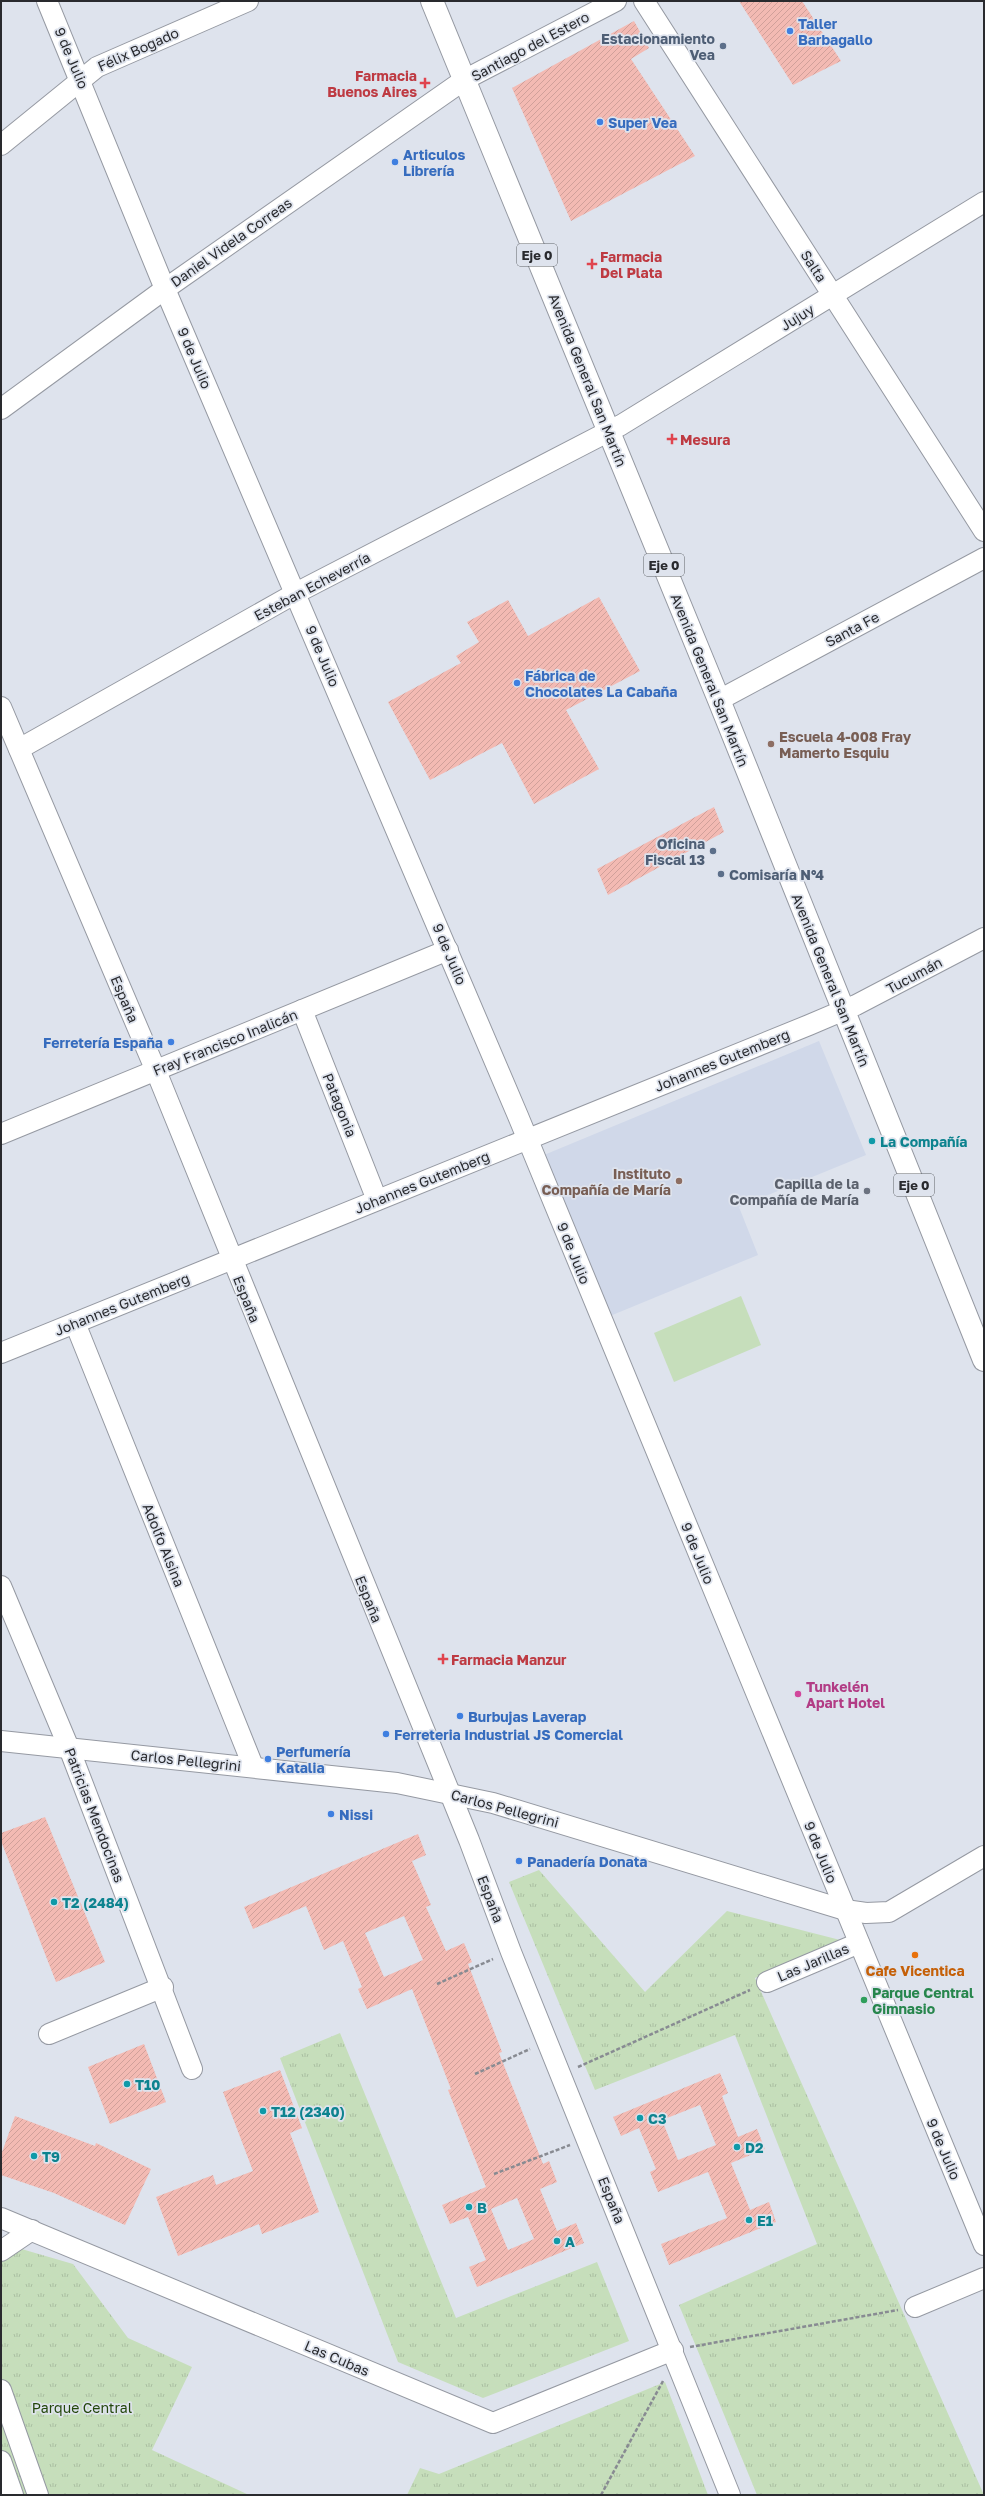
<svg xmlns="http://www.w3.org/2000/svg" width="985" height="2496" font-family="'Golos Text',sans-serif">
	<defs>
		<pattern id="grass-tufts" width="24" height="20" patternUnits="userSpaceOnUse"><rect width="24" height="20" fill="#c6debb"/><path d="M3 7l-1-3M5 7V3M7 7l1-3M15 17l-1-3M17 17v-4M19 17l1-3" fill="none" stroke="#aabfa1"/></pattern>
		<pattern id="building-hatch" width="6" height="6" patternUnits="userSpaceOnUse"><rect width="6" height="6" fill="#f3bab3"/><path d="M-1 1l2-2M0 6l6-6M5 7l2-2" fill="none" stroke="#d0a09a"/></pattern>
	</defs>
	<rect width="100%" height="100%" fill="#dee3ed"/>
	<polygon fill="#d0d8e9" points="819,1041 866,1155 739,1207 758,1255 610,1316 544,1155"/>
	<g fill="url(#grass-tufts)">
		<polygon points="539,1870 645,1992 727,1911 844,1941 755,1978 984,2495 757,2495 679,2305 817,2244 735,2035 595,2090 509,1882"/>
		<polygon points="340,2033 456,2318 597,2262 629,2341 483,2398 398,2362 280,2058"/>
		<polygon points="1,2243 73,2264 128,2338 192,2367 152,2450 249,2495 1,2495"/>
		<polygon points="665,2382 708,2495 407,2495 420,2468 439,2474"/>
	</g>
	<polygon fill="#c6debb" points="741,1296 761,1345 674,1382 654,1333"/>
	<g fill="url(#building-hatch)" fill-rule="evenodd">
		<polygon points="739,1 802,1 841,61 793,85"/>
		<polygon points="634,21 649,48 631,59 695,156 571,221 512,88"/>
		<polygon points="599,597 640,671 566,710 599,769 534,804 502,743 430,780 388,702 461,663 456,656 479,642 467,622 508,600 528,636"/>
		<polygon points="714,807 724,832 608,895 597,869"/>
		<polygon points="45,1817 105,1962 56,1982 1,1841 1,1833"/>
		<path d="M418 1834 426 1855 412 1861 431 1905 426 1907 446 1951 464 1943 472 1962 468 1964 502 2052 499 2053 543 2164 549 2161 557 2182 540 2189 557 2231 576 2223 584 2243 477 2287 469 2267 486 2260 468 2217 450 2224 442 2205 486 2187 448 2090 451 2089 412 1989 367 2009 358 1989 362 1987 343 1941 324 1950 306 1906 253 1929 244 1907ZM404 1916 423 1960 384 1977 365 1933ZM517 2198 534 2239 508 2250 491 2209Z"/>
		<polygon points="144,2044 166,2102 110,2124 88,2067"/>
		<polygon points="280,2070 302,2128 290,2133 319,2212 262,2234 259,2224 178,2256 156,2197 213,2175 216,2185 253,2171 223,2092"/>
		<path d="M720 2073 728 2093 722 2096 738 2137 757 2129 765 2149 731 2163 750 2210 769 2202 776 2222 669 2265 661 2244 727 2218 708 2172 658 2192 650 2172 656 2169 639 2128 621 2136 613 2117ZM700 2105 716 2145 678 2160 662 2120Z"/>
		<polygon points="15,2116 95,2146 96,2143 151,2169 125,2225 54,2193 1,2175 1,2155"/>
	</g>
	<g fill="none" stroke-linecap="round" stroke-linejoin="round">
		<defs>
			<g id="minor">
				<polyline points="47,1 165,289 518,1116 984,2245"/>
				<polyline points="644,1 984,531"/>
				<polyline points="1,145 97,67 248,1"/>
				<polyline points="1,409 165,289 464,80 616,1"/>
				<polyline points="719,700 984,558"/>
				<polyline points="1,707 156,1071 469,1840 511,1952 730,2495"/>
				<polyline points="19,749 296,593 621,425 984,202"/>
				<polyline points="302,1010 377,1200"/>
				<polyline points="1,1134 448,950"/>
				<polyline points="75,1323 253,1766"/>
				<polyline points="1,1353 809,1025 856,1005 984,938"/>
				<polyline points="1,1586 69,1748 192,2069"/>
				<polyline points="1,1741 397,1783 493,1803 845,1910 866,1913 889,1912 984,1856"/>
				<polyline points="767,1982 859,1943"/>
				<polyline points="49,2034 163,1987"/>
				<polyline points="1,2218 493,2423 673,2350"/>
				<polyline points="1,2251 32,2230"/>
				<polyline points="915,2307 984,2278"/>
				<polyline points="1,2390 38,2495"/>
				<polyline points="1,2461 13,2495"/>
			</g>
			<polyline id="major" points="432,1 719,700 984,1360"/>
		</defs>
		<use href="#minor" stroke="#9599a2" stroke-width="22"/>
		<use href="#major" stroke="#9599a2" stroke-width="24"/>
		<g stroke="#888b92" stroke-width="2.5" stroke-dasharray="4 2" stroke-linecap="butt">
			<polyline points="437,1984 493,1959"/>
			<polyline points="578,2067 750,1990"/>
			<polyline points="475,2074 530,2049"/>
			<polyline points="494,2174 570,2145"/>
			<polyline points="690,2347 898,2310"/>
			<polyline points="601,2495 663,2381"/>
		</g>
		<use href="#minor" stroke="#fff" stroke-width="20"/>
		<use href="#major" stroke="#fff" stroke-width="22"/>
	</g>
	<g fill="#3f7fe0" stroke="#dee3ed" stroke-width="1.5">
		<circle cx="790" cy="31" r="4"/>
		<circle cx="600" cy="122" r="4"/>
		<circle cx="395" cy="162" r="4"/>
		<circle cx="517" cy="683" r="4"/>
		<circle cx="171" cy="1042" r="4"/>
		<circle cx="460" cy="1716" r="4"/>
		<circle cx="386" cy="1734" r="4"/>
		<circle cx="268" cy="1759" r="4"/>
		<circle cx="331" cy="1814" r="4"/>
		<circle cx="519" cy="1861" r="4"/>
	</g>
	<g fill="#5c6f8a" stroke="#dee3ed" stroke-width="1.5">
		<circle cx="723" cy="46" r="4"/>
		<circle cx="713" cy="851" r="4"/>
		<circle cx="721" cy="874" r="4"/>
	</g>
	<g fill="#e0444e" stroke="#dee3ed" stroke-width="1.5">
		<path d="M423 77h4v4h4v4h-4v4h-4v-4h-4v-4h4z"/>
		<path d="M590 258h4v4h4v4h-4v4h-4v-4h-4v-4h4z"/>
		<path d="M670 433h4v4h4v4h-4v4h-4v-4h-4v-4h4z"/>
		<path d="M441 1653h4v4h4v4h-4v4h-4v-4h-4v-4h4z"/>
	</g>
	<g fill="#8d6e63" stroke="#dee3ed" stroke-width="1.5">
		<circle cx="771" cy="744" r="4"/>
		<circle cx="679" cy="1181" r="4"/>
	</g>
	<g fill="#0f9aa8" stroke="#dee3ed" stroke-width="1.5">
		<circle cx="872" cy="1141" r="4"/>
		<circle cx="54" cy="1902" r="4"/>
		<circle cx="127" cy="2084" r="4"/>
		<circle cx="263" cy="2111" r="4"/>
		<circle cx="640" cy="2118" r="4"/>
		<circle cx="737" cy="2147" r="4"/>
		<circle cx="34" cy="2156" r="4"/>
		<circle cx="469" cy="2207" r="4"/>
		<circle cx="749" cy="2220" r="4"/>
		<circle cx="557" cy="2241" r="4"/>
	</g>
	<circle fill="#6b7280" stroke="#dee3ed" stroke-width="1.5" cx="867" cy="1191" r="4"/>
	<circle fill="#d1479c" stroke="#dee3ed" stroke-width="1.5" cx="798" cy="1694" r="4"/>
	<circle fill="#e8710a" stroke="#dee3ed" stroke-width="1.5" cx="915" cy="1955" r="4"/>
	<circle fill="#2e9e5b" stroke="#dee3ed" stroke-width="1.5" cx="864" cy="2000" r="4"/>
	<g text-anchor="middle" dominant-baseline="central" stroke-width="3.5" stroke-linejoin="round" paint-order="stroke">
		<g fill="#dee3ed" stroke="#5f6267" stroke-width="1">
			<rect x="517" y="244" width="40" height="22" rx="3"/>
			<rect x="644" y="554" width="40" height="22" rx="3"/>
			<rect x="894" y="1174" width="40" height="22" rx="3"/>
		</g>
		<g font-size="13" font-weight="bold" fill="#292a2e">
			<text x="537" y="255">Eje 0</text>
			<text x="664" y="565">Eje 0</text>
			<text x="914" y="1185">Eje 0</text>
		</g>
		<g font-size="14" font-weight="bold" fill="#366cbe" stroke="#dee3ed" text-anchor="start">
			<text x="798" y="23">Taller<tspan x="798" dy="16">Barbagallo</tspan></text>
			<text x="608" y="122">Super Vea</text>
			<text x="403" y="154">Articulos<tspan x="403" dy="16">Librería</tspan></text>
			<text x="525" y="675">Fábrica de<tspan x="525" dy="16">Chocolates La Cabaña</tspan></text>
			<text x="163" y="1042" text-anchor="end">Ferretería España</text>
			<text x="468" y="1716">Burbujas Laverap</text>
			<text x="394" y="1734">Ferreteria Industrial JS Comercial</text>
			<text x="276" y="1751">Perfumería<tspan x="276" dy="16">Katalia</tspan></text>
			<text x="339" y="1814">Nissi</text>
			<text x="527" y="1861">Panadería Donata</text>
		</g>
		<g font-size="14" font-weight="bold" fill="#4e5e75" stroke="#dee3ed" text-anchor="end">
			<text x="715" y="38">Estacionamiento<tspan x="715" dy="16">Vea</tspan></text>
			<text x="705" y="843">Oficina<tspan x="705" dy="16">Fiscal 13</tspan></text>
			<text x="729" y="874" text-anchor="start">Comisaría N°4</text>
		</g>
		<g font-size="14" fill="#292a2e" stroke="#dee3ed">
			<text transform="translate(530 46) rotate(-28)">Santiago del Estero</text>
			<text transform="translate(138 49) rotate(-24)">Félix Bogado</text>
			<text transform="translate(72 58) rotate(67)">9 de Julio</text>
			<text transform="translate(231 242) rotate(-35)">Daniel Videla Correas</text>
			<text transform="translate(814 266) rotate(57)">Salta</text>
			<text transform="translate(797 317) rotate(-32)">Jujuy</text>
			<text transform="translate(195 358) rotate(67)">9 de Julio</text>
			<text transform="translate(588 380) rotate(68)">Avenida General San Martín</text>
			<text transform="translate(312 586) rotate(-28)">Esteban Echeverría</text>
			<text transform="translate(852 629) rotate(-28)">Santa Fe</text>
			<text transform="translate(323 656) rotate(67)">9 de Julio</text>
			<text transform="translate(710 680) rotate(68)">Avenida General San Martín</text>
			<text transform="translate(450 954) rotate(67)">9 de Julio</text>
			<text transform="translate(914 975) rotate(-28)">Tucumán</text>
			<text transform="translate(831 980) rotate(68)">Avenida General San Martín</text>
			<text transform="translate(125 999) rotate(67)">España</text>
			<text transform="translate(225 1042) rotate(-22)">Fray Francisco Inalicán</text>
			<text transform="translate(722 1060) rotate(-22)">Johannes Gutemberg</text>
			<text transform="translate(340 1105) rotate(68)">Patagonia</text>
			<text transform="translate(422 1182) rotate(-22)">Johannes Gutemberg</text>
			<text transform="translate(574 1253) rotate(68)">9 de Julio</text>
			<text transform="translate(247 1299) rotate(68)">España</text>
			<text transform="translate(122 1304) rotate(-22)">Johannes Gutemberg</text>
			<text transform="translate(164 1545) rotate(68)">Adolfo Alsina</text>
			<text transform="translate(698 1553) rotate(68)">9 de Julio</text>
			<text transform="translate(369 1599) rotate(68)">España</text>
			<text transform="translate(186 1760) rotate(6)">Carlos Pellegrini</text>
			<text transform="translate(505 1808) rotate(15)">Carlos Pellegrini</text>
			<text transform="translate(95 1815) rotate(69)">Patricias Mendocinas</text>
			<text transform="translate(821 1852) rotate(68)">9 de Julio</text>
			<text transform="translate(491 1899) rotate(69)">España</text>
			<text transform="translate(813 1962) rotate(-23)">Las Jarillas</text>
			<text transform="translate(944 2149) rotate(67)">9 de Julio</text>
			<text transform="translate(612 2200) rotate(68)">España</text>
			<text transform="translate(337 2358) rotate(23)">Las Cubas</text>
		</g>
		<g font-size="14" font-weight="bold" fill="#be3a42" stroke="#dee3ed" text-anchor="start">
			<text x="417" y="75" text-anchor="end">Farmacia<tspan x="417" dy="16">Buenos Aires</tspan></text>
			<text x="600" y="256">Farmacia<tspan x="600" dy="16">Del Plata</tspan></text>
			<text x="680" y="439">Mesura</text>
			<text x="451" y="1659">Farmacia Manzur</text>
		</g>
		<g font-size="14" font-weight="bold" fill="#785e54" stroke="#dee3ed" text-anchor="start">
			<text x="779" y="736">Escuela 4-008 Fray<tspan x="779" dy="16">Mamerto Esquiu</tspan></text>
			<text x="671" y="1173" text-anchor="end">Instituto<tspan x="671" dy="16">Compañía de María</tspan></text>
		</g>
		<g font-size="14" font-weight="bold" fill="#0d838f" stroke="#dee3ed" text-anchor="start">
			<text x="880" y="1141">La Compañía</text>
			<text x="62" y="1902">T2 (2484)</text>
			<text x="135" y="2084">T10</text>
			<text x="271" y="2111">T12 (2340)</text>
			<text x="648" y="2118">C3</text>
			<text x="745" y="2147">D2</text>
			<text x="42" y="2156">T9</text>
			<text x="477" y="2207">B</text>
			<text x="757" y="2220">E1</text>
			<text x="565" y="2241">A</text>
		</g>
		<g font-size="14" font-weight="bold" fill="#5b616d" stroke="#dee3ed" text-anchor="end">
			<text x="859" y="1183">Capilla de la<tspan x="859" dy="16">Compañía de María</tspan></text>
		</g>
		<g font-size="14" font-weight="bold" fill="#b23c85" stroke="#dee3ed" text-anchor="start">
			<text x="806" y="1686">Tunkelén<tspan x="806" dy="16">Apart Hotel</tspan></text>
		</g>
		<g font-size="14" font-weight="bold" fill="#c56008" stroke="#dee3ed">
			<text x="915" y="1970">Cafe Vicentica</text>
		</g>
		<g font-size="14" font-weight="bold" fill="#27864d" stroke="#dee3ed" text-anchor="start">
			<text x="872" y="1992">Parque Central<tspan x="872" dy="16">Gimnasio</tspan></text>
		</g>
		<g font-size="14" fill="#23470a" stroke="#dee3ed">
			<text x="82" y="2407">Parque Central</text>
		</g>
	</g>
	<rect width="985" height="2496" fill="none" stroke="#292a2e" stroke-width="4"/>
</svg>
